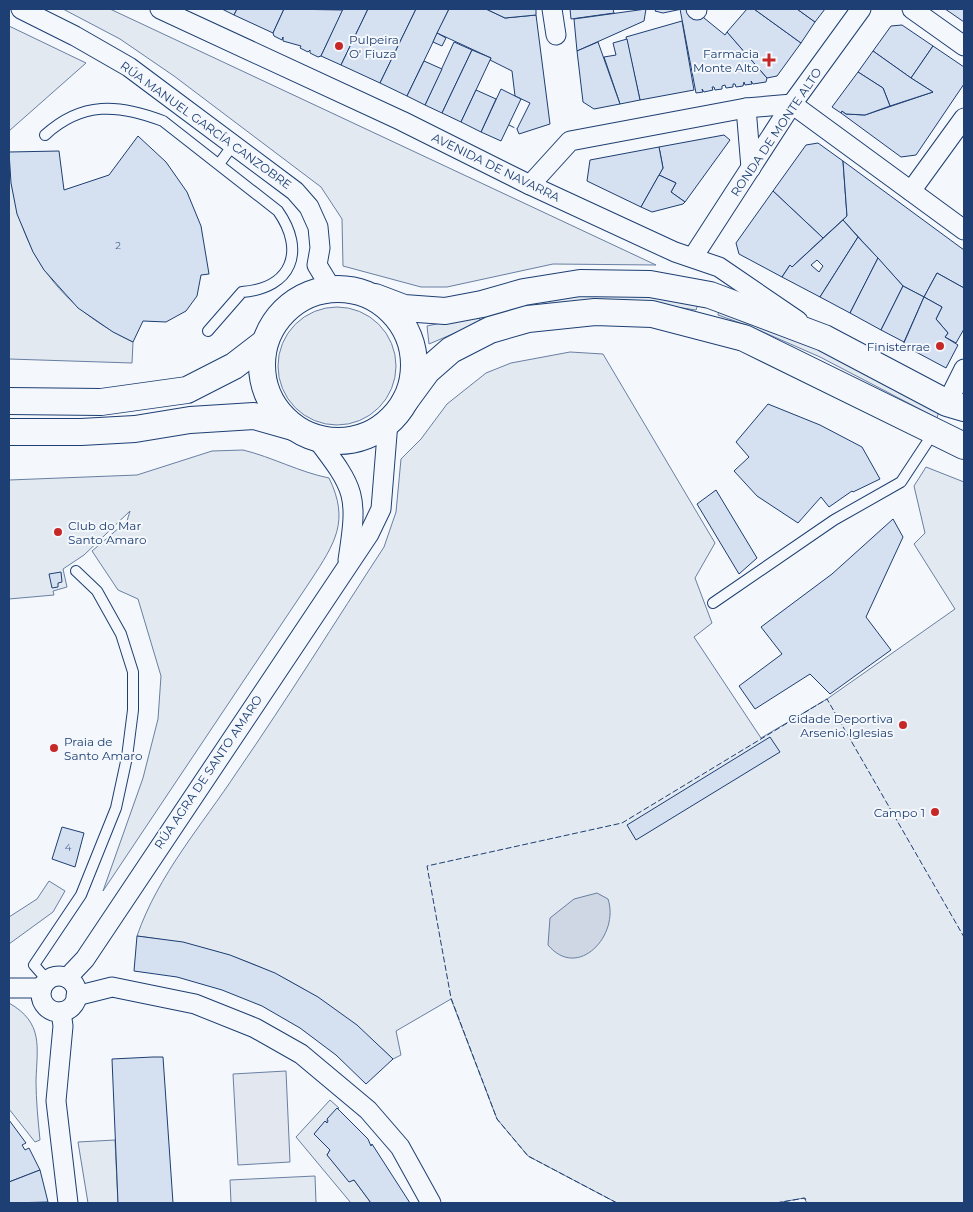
<svg xmlns="http://www.w3.org/2000/svg" width="973" height="1212" font-family="Montserrat,sans-serif">
	<rect width="100%" height="100%" fill="#f4f7fb"/>
	<g fill="#e3e9f0" stroke="#687fa3">
		<polygon points="63,9 110,9 656,265 553,264 447,287 421,287 343,266 342,219 321,187 174,76 120,39"/>
		<polygon points="9,26 86,63 9,131"/>
		<path d="M9 152C12 241 53 304 133 342L132 363 9 359Z"/>
		<polygon points="628,293 698,304 696,310 669,306 497,317 494,310 559,296"/>
		<circle cx="337" cy="366" r="59"/>
		<polygon points="719,309 807,342 939,411 937,418 820,357 754,328 718,315"/>
		<polygon points="478,315 481,322 429,344 427,326"/>
		<path d="M570 352 603 354 715 543 695 578 712 623 694 637 761 738 827 699 955 609 914 544 925 533 914 486 926 467 964 482V1203H807L804 1198 776 1203H617L528 1156 497 1119 451 999 396 1031 401 1055 393 1059C312 983 247 950 137 936 158 875 202 825 237 772 288 698 335 622 384 547L396 512 401 459 421 439 447 404 486 373 511 363Z"/>
		<path d="M243 450C272 457 299 472 329 478 350 521 335 543 311 580L103 891 143 778 158 719 161 676 138 599 118 590 92 551 127 521 130 511 84 555 63 569 67 587 53 591 54 595 9 599V480L137 475 212 451Z"/>
		<polygon points="49,881 65,891 53,912 9,944 9,917 37,899"/>
		<path d="M9 1003C44 1023 37 1047 36 1081 36 1100 38 1120 40 1140L35 1142 9 1109Z"/>
		<polygon points="330,1100 339,1108 314,1134 330,1150 327,1155 349,1181 354,1180 371,1203 351,1203 296,1137"/>
		<polygon points="115,1140 118,1203 88,1203 78,1142"/>
		<polygon points="315,1176 316,1203 231,1203 230,1180"/>
	</g>
	<polygon fill="#e3e8f0" stroke="#687fa3" points="286,1071 290,1162 238,1165 233,1074"/>
	<path fill="#cfd7e4" stroke="#687fa3" d="M597 893 608 899C620 935 578 981 548 945L550 918 574 899Z"/>
	<g fill="#d5e0f0" stroke="#1d3f73" fill-rule="evenodd">
		<polygon points="222,9 237,9 234,15"/>
		<polygon points="237,9 284,9 273,33 234,15"/>
		<polygon points="284,9 343,10 321,56 318,57 310,53 310,50 308,52 300,48 301,46 283,41 283,37 282,40 274,36 273,33"/>
		<polygon points="343,9 368,9 341,65 321,56"/>
		<polygon points="368,9 416,9 380,83 341,65"/>
		<polygon points="416,9 449,9 407,96 380,83"/>
		<polygon points="449,9 486,9 505,18 536,15 550,124 519,134 517,129 530,103 515,96 512,71 490,60 491,58 437,33"/>
		<polygon points="486,9 536,9 536,15 505,18"/>
		<polygon points="570,9 613,9 614,13 571,19"/>
		<polygon points="646,9 644,21 577,51 574,19"/>
		<polygon points="656,9 682,9 663,13 655,11"/>
		<polygon points="680,9 693,9 725,35 727,32 729,34 767,78 766,82 753,84 751,81 752,84 745,85 744,82 743,86 736,87 735,84 733,84 733,87 726,88 725,85 722,86 722,89 715,90 714,87 712,87 713,90 704,92 702,89 703,92 696,93"/>
		<polygon points="747,9 754,9 801,43 777,76 767,78 727,32"/>
		<polygon points="754,9 797,9 815,22 801,43"/>
		<polygon points="797,9 825,9 815,22"/>
		<polygon points="945,9 964,9 964,22 951,13"/>
		<polygon points="682,21 694,90 640,100 626,37"/>
		<polygon points="902,25 933,46 911,78 873,51 891,26"/>
		<polygon points="437,33 446,38 442,46 433,42"/>
		<polygon points="627,39 640,100 620,104 604,57 616,55 613,43"/>
		<polygon points="454,42 472,50 442,113 425,105"/>
		<polygon points="598,42 620,104 594,109 583,102 577,51"/>
		<polygon points="933,46 964,67 964,84 916,155 901,157 841,113 842,111 846,114 865,115 933,92 911,78"/>
		<polygon points="472,50 491,58 461,122 442,113"/>
		<polygon points="873,51 911,78 933,92 890,106 883,88 858,72"/>
		<polygon points="424,61 442,69 425,105 407,96"/>
		<polygon points="858,72 883,88 890,106 865,115 846,114 842,111 841,113 832,107"/>
		<polygon points="501,89 521,99 501,141 481,132"/>
		<polygon points="476,90 496,99 481,132 461,122"/>
		<polygon points="724,135 730,140 685,202 671,192 676,183 659,175 663,168 659,147"/>
		<polygon points="138,136 166,162 187,192 201,226 209,274 201,275 197,296 186,311 166,322 143,321 133,342 113,332 78,308 44,270 33,252 17,214 11,183 9,152 59,151 64,190 109,175"/>
		<polygon points="818,143 843,161 847,216 823,238 773,191 806,145"/>
		<polygon points="659,147 663,168 641,207 587,181 590,160"/>
		<polygon points="843,161 964,250 964,288 937,273 924,297 903,286 843,220 847,216"/>
		<polygon points="659,175 676,183 671,192 685,202 683,204 652,212 641,207"/>
		<polygon points="773,191 823,238 792,267 790,265 782,277 739,254 736,243"/>
		<path d="M843 220 858 237 820 297 782 277 790 265 792 267ZM817 260 823 266 819 272 811 265Z"/>
		<polygon points="858,237 878,258 850,313 820,297"/>
		<polygon points="878,258 903,286 881,330 850,313"/>
		<polygon points="937,273 964,288 964,329 956,343 945,337 948,333 936,319 942,307 924,297"/>
		<polygon points="903,286 924,297 904,342 881,330"/>
		<polygon points="924,297 942,307 936,319 948,333 945,337 958,345 946,368 903,345"/>
		<polygon points="768,404 820,425 862,447 880,479 853,492 852,491 829,507 821,497 798,523 757,496 734,471 749,457 736,442"/>
		<polygon points="716,490 757,558 739,574 697,504"/>
		<polygon points="893,519 903,537 866,617 891,650 830,694 810,674 755,709 739,686 782,654 761,627 832,574"/>
		<polygon points="61,572 62,582 58,583 58,587 52,588 49,574"/>
		<polygon points="770,737 780,752 636,840 627,825"/>
		<polygon points="62,827 84,833 75,867 52,859"/>
		<polygon points="137,936 183,942 230,955 275,973 318,997 357,1025 393,1059 366,1084 336,1055 300,1028 262,1006 222,990 177,977 134,971"/>
		<polygon points="153,1057 163,1057 173,1203 118,1203 112,1059"/>
		<polygon points="337,1108 368,1139 371,1146 372,1144 410,1203 371,1203 354,1180 349,1182 327,1155 330,1150 314,1134 325,1121 327,1123 328,1121 327,1119"/>
		<polygon points="9,1120 26,1143 22,1145 25,1150 29,1148 40,1170 9,1182"/>
		<polygon points="40,1170 48,1202 9,1203 9,1182"/>
	</g>
	<g fill="none" stroke-linecap="round" stroke-linejoin="round">
		<defs>
			<g id="lane">
				<path d="M45 135C82 101 119 104 163 121L278 211C306 251 292 288 242 292L208 331"/>
				<polyline points="219,164 233,145"/>
				<polyline points="713,603 834,520 901,482 934,432"/>
				<polyline points="48,981 34,965 81,895 116,808 127,757 133,710 133,672 121,634 97,591 76,571"/>
			</g>
			<g id="street">
				<polyline points="21,9 75,36 129,67 295,191 309,207 318,227 320,248 317,265 331,288"/>
				<polyline points="160,9 402,121 530,185 675,252 719,267 798,321"/>
				<polyline points="552,9 556,35"/>
				<polyline points="696,9 697,10"/>
				<polyline points="912,9 964,46"/>
				<polyline points="746,108 751,168"/>
				<polyline points="530,185 570,141 746,108 792,104 964,230"/>
				<polyline points="911,191 964,118"/>
				<polyline points="693,257 792,104 861,9"/>
				<polyline points="947,403 964,369"/>
				<path d="M316 438C356 490 358 495 348 560"/>
				<circle cx="59" cy="994" r="18"/>
				<polyline points="67,978 85,959 369,534 381,509 388,422"/>
				<polyline points="9,988 42,988"/>
				<polyline points="76,996 112,987 195,1004 255,1028 301,1054 368,1110 400,1147 431,1203"/>
				<polyline points="61,1012 63,1026 56,1101 68,1203"/>
			</g>
			<g id="secondary">
				<circle cx="338" cy="365" r="76"/>
				<polyline points="375,297 404,308 445,311 482,304 524,292 580,283 650,284 710,295 824,338 947,403 964,408"/>
				<polyline points="9,401 101,402 187,390 234,366 264,343"/>
				<polyline points="405,401 427,371 451,350 490,330 528,319 595,312 652,314 744,338 964,446"/>
				<polyline points="9,432 81,432 135,429 190,420 254,416 293,427"/>
			</g>
		</defs>
		<use href="#lane" stroke="#1d3f73" stroke-width="12"/>
		<use href="#street" stroke="#1d3f73" stroke-width="21"/>
		<use href="#secondary" stroke="#1d3f73" stroke-width="28"/>
		<use href="#lane" stroke="#f4f7fb" stroke-width="10"/>
		<use href="#street" stroke="#f4f7fb" stroke-width="19"/>
		<use href="#secondary" stroke="#f4f7fb" stroke-width="26"/>
		<g stroke="#1d3f73" stroke-width="1" stroke-dasharray="6 2.5" stroke-linecap="butt">
			<polyline points="509,125 517,129"/>
			<polyline points="617,1203 528,1156 497,1119 451,998 427,866 622,823 827,699 964,937"/>
			<polyline points="776,1203 805,1198 807,1203"/>
		</g>
	</g>
	<g fill="#c62828" stroke="#f4f7fb" stroke-width="2">
		<circle cx="339" cy="46" r="5"/>
		<path d="M766.5 52.5h5v5h5v5h-5v5h-5v-5h-5v-5h5z"/>
		<circle cx="940" cy="346" r="5"/>
		<circle cx="58" cy="532" r="5"/>
		<circle cx="903" cy="725" r="5"/>
		<circle cx="54" cy="748" r="5"/>
		<circle cx="935" cy="812" r="5"/>
	</g>
	<g text-anchor="middle" dominant-baseline="central" stroke-width="4" stroke-linejoin="round" paint-order="stroke">
		<g font-size="10" fill="#4b6792">
			<text x="118" y="245">2</text>
			<text x="68" y="847">4</text>
		</g>
		<g font-size="12" fill="#1d3f73" stroke="#f4f7fb" text-anchor="end">
			<text x="349" y="39" text-anchor="start">Pulpeira<tspan x="349" dy="14">O' Fiuza</tspan></text>
			<text x="759" y="53">Farmacia<tspan x="759" dy="14">Monte Alto</tspan></text>
			<text x="930" y="346">Finisterrae</text>
			<text x="68" y="525" text-anchor="start">Club do Mar<tspan x="68" dy="14">Santo Amaro</tspan></text>
			<text x="893" y="718">Cidade Deportiva<tspan x="893" dy="14">Arsenio Iglesias</tspan></text>
			<text x="64" y="741" text-anchor="start">Praia de<tspan x="64" dy="14">Santo Amaro</tspan></text>
			<text x="925" y="812">Campo 1</text>
		</g>
		<g font-size="12" fill="#1d3f73" stroke="#f4f7fb">
			<text transform="translate(206 125) rotate(36)">RÚA MANUEL GARCÍA CANZOBRE</text>
			<text transform="translate(776 132) rotate(-56)">RONDA DE MONTE ALTO</text>
			<text transform="translate(496 167) rotate(26)">AVENIDA DE NAVARRA</text>
			<text transform="translate(208 772) rotate(-56)">RÚA AGRA DE SANTO AMARO</text>
		</g>
	</g>
	<rect width="973" height="1212" fill="none" stroke="#1d3f73" stroke-width="20"/>
</svg>
